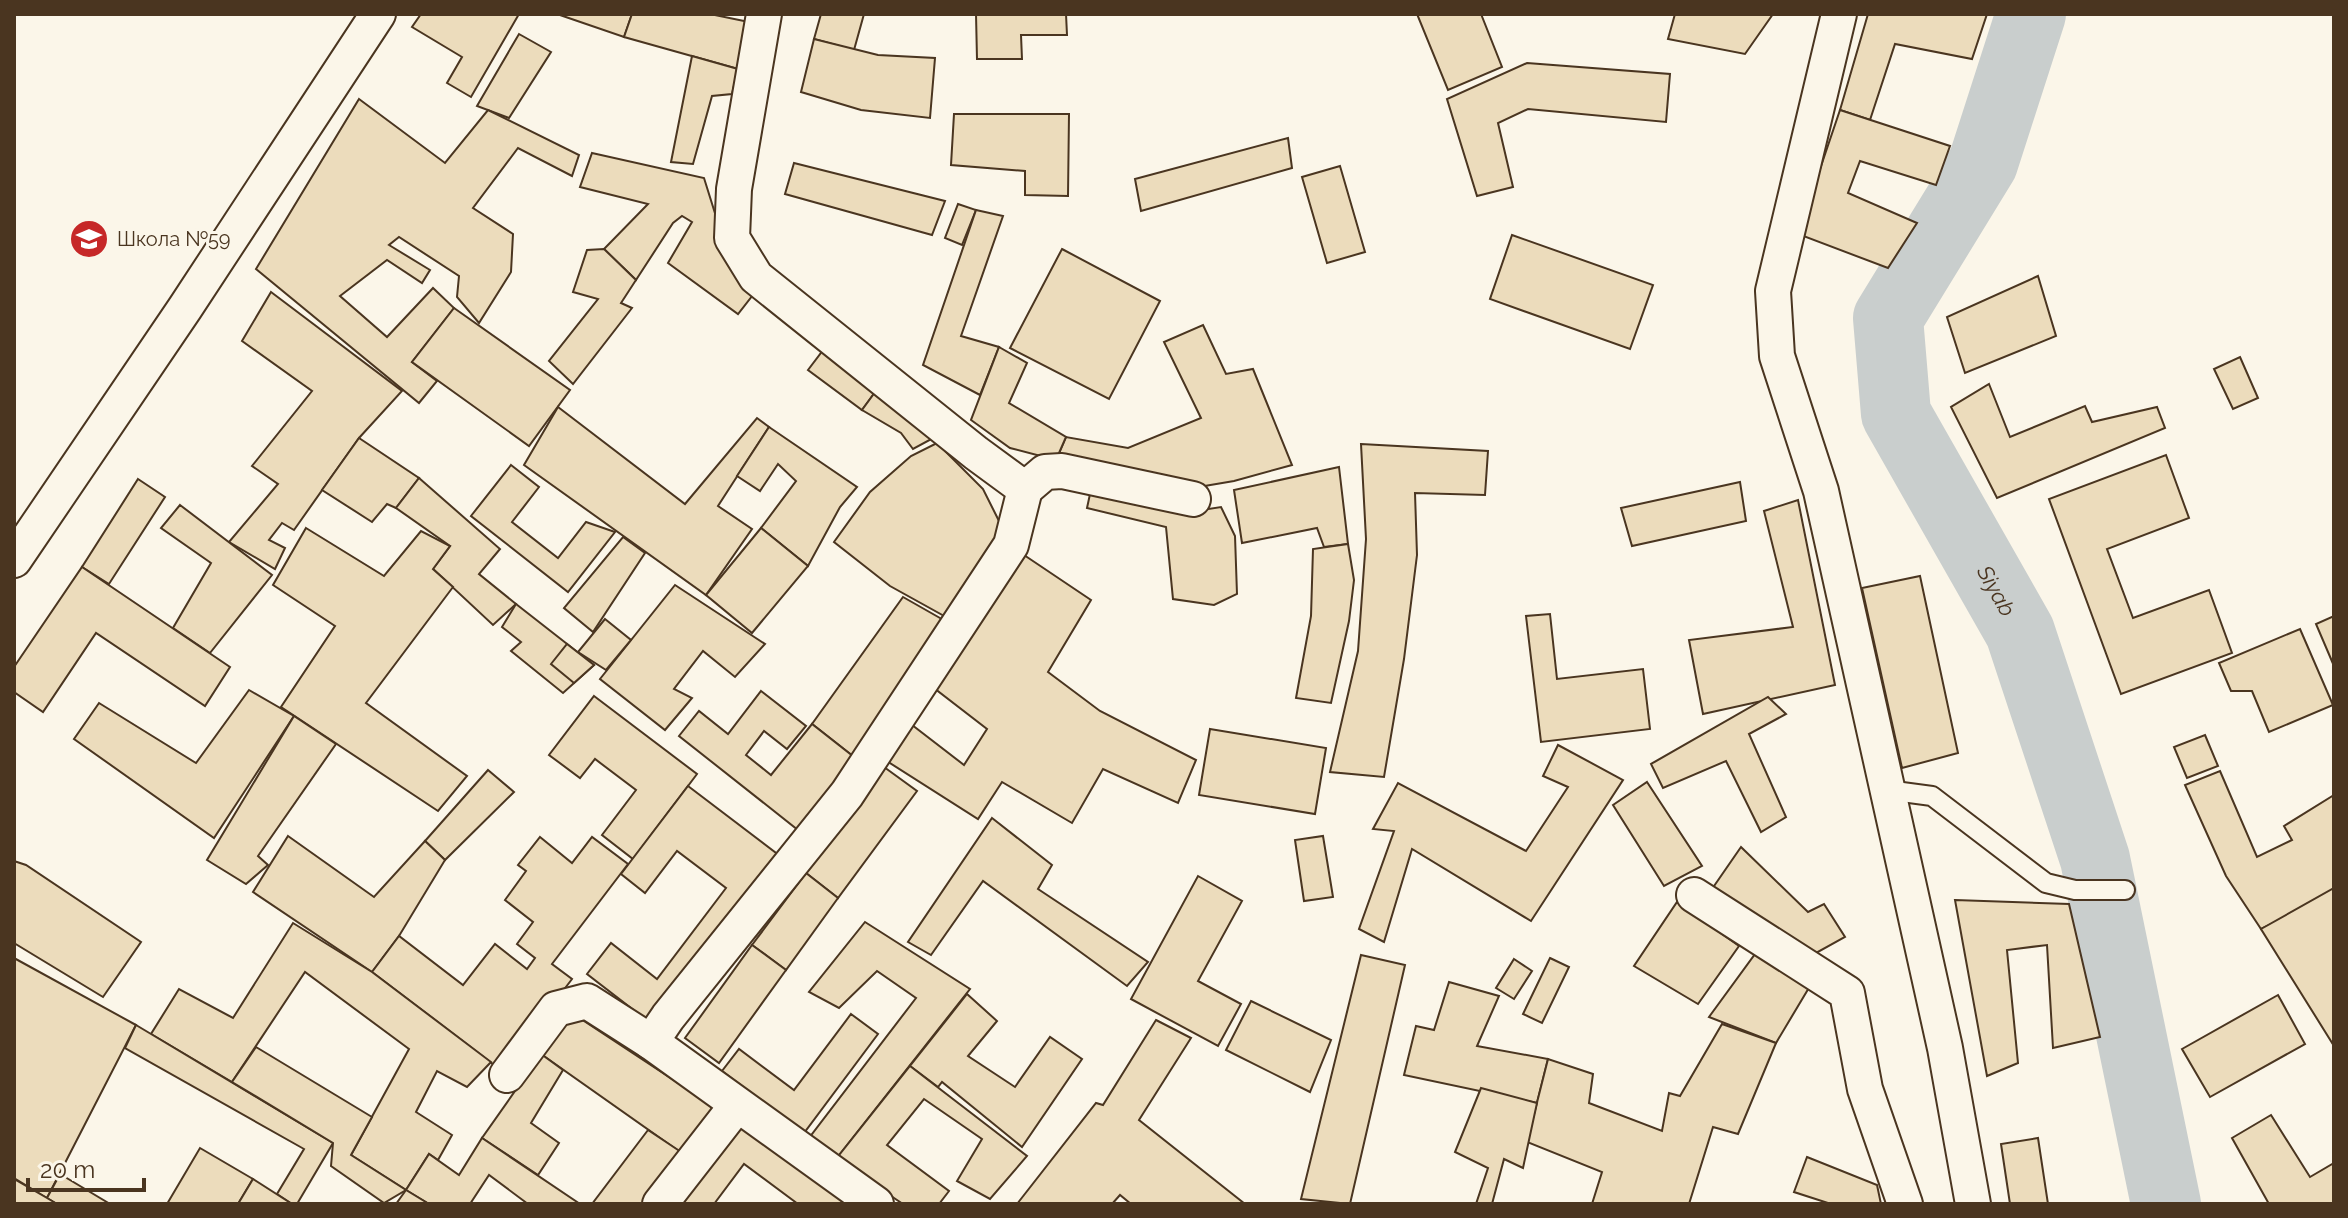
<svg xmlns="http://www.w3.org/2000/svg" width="2348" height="1218" font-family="Raleway,sans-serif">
	<rect width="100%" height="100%" fill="#fbf6e9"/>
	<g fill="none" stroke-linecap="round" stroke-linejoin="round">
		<path stroke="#c9cecd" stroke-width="70" id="s1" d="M2031 14 1983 163 1888 318 1896 414 2020 632 2095 859 2166 1204"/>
	</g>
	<g fill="#ecdcbc" stroke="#4a3520" stroke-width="2">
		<polygon points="421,14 519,14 471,97 447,83 462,57 412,27"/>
		<polygon points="557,14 632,14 624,37"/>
		<polygon points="632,14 710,14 749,22 738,69 624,37"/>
		<polygon points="821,14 864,14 854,50 814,39"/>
		<polygon points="976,14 1066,14 1067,35 1021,35 1022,59 977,59"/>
		<polygon points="1417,14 1481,14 1502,67 1448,90"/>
		<polygon points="1675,14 1773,14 1745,54 1668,39"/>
		<polygon points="1868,14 1987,14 1972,59 1895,44 1870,120 1840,110"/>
		<polygon points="519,34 551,52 509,118 477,106"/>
		<polygon points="814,39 878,55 935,58 930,118 861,110 801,92"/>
		<polygon points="692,56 738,69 732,94 712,96 693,164 671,162"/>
		<polygon points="1527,63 1670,74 1666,122 1528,109 1498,123 1513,187 1477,196 1447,99"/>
		<polygon points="359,99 445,163 488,110 579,155 572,176 518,148 473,208 513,234 511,272 479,323 457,297 459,276 399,237 389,245 430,270 422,283 387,260 340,296 387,337 433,288 454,308 412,362 437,381 419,403 256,269"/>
		<polygon points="1840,110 1950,146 1936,185 1860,161 1848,193 1917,223 1888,268 1798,234"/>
		<polygon points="954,114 1069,114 1068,196 1025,195 1025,171 951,165"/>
		<polygon points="1288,138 1292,168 1141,211 1135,179"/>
		<polygon points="592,153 704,178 724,242 756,291 738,314 668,263 692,222 682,216 673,223 636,280 604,249 648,204 580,187"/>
		<polygon points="794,163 945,201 932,235 785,194"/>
		<polygon points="1340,166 1365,252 1327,263 1302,177"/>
		<polygon points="958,204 976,210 962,245 945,238"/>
		<polygon points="976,210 1003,216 961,336 999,347 980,395 923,365"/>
		<polygon points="1512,235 1653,285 1630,349 1490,299"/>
		<polygon points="604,249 636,280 621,303 632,308 573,384 549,361 598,299 573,292 587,250"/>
		<polygon points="1062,249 1160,301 1109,399 1010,348"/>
		<polygon points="2038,276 2056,336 1965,373 1947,317"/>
		<polygon points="271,292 402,391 359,438 294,530 282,523 269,540 285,548 275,569 229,542 278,484 252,466 312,391 242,341"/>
		<polygon points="454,308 570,390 529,446 412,362"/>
		<polygon points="1203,325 1226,374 1253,369 1292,465 1234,481 1181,490 1056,460 1066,437 1128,448 1201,418 1164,342"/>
		<polygon points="827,345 881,384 862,410 808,370"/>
		<polygon points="999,347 1027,363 1009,403 1066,437 1056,460 1010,448 971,420"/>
		<polygon points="2240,357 2258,398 2233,409 2214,369"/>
		<polygon points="881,384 937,436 913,449 901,433 862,410"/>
		<polygon points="1989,384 2010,437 2085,406 2092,422 2157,407 2165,428 1997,498 1951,407"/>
		<polygon points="558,407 685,504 757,418 769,427 718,506 752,529 706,595 524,465"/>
		<polygon points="769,427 857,487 840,507 808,566 761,528 796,481 778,464 760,491 737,476"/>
		<polygon points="359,438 419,478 396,508 387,504 372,522 322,490"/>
		<polygon points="937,443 983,489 1006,535 946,617 890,586 834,542 870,492 911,456"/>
		<polygon points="1361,444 1488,451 1485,495 1415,493 1417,555 1404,659 1384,777 1330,772 1358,651 1366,539"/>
		<polygon points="2166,455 2189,518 2107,549 2133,618 2209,590 2232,653 2121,694 2049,499"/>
		<polygon points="511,465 539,487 512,522 558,558 586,522 615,532 568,592 471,516"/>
		<polygon points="1339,467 1348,544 1324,547 1317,528 1242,543 1234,490"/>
		<polygon points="419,478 500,549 479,574 516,604 493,625 433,569 450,546 396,508"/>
		<polygon points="138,479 165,497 109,584 82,567"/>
		<polygon points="1093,480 1183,513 1221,507 1235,536 1237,594 1214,605 1173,599 1166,527 1087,508"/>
		<polygon points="1740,482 1746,521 1632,546 1621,508"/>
		<polygon points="1798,500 1835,685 1703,714 1689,640 1793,627 1764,511"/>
		<polygon points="180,505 272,575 210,653 173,628 211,563 161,528"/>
		<polygon points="306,528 384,576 421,531 450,546 433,569 453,587 366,703 467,776 438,811 281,707 335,626 273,585"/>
		<polygon points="761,528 808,566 752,633 706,595"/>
		<polygon points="623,537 645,553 593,632 564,608"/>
		<polygon points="1348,544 1354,580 1349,621 1331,703 1296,698 1311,616 1313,549"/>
		<polygon points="1024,555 1091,600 1048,672 1100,711 1196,760 1178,803 1103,769 1072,823 1002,782 978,819 882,758 903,718 964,765 987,729 921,678"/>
		<polygon points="82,567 230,667 205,706 96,633 43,712 14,692 14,667"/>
		<polygon points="1920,576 1958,753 1902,768 1862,588"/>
		<polygon points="675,585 765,644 735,677 703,651 674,689 692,698 665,730 600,679"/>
		<polygon points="903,597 947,622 854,757 812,724"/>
		<polygon points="516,604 594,665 563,693 511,651 521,642 502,627"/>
		<polygon points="1550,614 1557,679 1643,669 1650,729 1541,742 1526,616"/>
		<polygon points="2334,616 2334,666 2316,624"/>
		<polygon points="605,619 631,640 606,670 578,652"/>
		<polygon points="2300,629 2333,705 2269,732 2252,691 2231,691 2219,663"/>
		<polygon points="567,644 594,665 574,683 551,664"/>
		<polygon points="249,690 294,716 214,838 74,739 99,703 196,763"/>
		<polygon points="761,691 806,726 787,749 764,731 746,755 771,775 812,724 854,757 798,830 679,736 699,711 728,734"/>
		<polygon points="594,696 697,774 633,859 602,835 636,790 595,759 580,778 549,755"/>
		<polygon points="1768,697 1786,714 1749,734 1786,817 1761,832 1726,761 1663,788 1651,764"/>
		<polygon points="294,716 336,744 258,856 268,865 246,884 207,860"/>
		<polygon points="1210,729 1326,748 1315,814 1199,795"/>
		<polygon points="2205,735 2218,766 2187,778 2174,747"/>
		<polygon points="1558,745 1623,780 1531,921 1412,849 1384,942 1359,929 1394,831 1373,829 1398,783 1526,851 1568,787 1543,776"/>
		<polygon points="884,767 917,791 838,898 806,873"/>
		<polygon points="488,770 514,792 445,860 425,841"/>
		<polygon points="2220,771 2257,857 2292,840 2284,826 2334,795 2334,894 2261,929 2226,876 2185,785"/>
		<polygon points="1647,782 1702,866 1664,886 1613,805"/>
		<polygon points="688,786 780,856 653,1025 587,974 611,943 657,979 726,888 677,851 645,893 621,874"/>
		<polygon points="992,818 1052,865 1038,889 1148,962 1127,986 983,881 931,955 908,942"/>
		<polygon points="288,836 374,897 425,841 445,860 399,936 372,972 253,892"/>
		<polygon points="1323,836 1333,897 1304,901 1295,840"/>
		<polygon points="540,837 572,863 592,837 628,864 552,964 572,979 502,1071 372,972 399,936 463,985 495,944 527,969 535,958 517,944 533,922 505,900 526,871 518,865"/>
		<polygon points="1741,847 1808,912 1824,904 1845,937 1807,958 1712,889"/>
		<polygon points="14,861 26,865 141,942 103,997 14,943"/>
		<polygon points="806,873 838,898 786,970 752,945"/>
		<polygon points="1198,876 1242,901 1198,981 1241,1004 1218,1046 1131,999"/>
		<polygon points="2334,888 2334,1046 2261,929"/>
		<polygon points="1955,900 2069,904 2100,1037 2053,1048 2047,945 2007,950 2018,1063 1987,1076"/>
		<polygon points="1677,902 1739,946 1698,1004 1634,966"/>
		<polygon points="865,922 970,989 836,1159 806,1142 916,998 877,971 839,1008 809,992"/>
		<polygon points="293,923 372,972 491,1062 467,1087 437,1071 416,1112 452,1135 438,1160 429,1154 406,1190 351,1155 409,1049 305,972 232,1082 151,1034 179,989 233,1018"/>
		<polygon points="752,945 786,970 719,1063 685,1038"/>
		<polygon points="1758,950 1810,986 1776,1043 1709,1017"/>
		<polygon points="1361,955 1405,965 1350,1204 1301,1199"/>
		<polygon points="14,958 136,1025 47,1198 14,1178"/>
		<polygon points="1550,958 1569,967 1542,1023 1523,1014"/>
		<polygon points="1514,959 1532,971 1514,999 1496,988"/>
		<polygon points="1449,982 1499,996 1477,1046 1548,1059 1537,1103 1404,1075 1416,1026 1434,1030"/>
		<polygon points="967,994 997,1021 968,1056 1015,1087 1050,1037 1082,1059 1022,1147 942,1082 938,1087 910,1066"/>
		<polygon points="2278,995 2305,1044 2210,1097 2182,1049"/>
		<polygon points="1251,1001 1331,1040 1310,1092 1226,1050"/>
		<polygon points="572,1013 722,1112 690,1159 541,1054"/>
		<polygon points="851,1014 878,1034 804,1133 722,1071 739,1049 794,1090"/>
		<polygon points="1156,1020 1191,1038 1139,1120 1245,1204 1131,1204 1120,1195 1112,1204 1017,1204 1096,1103 1103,1105"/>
		<polygon points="1722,1024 1776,1043 1738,1134 1713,1127 1689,1204 1592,1204 1602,1172 1527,1142 1548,1059 1593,1074 1589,1103 1662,1131 1669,1093 1680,1096"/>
		<polygon points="136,1025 333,1143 297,1204 292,1204 277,1194 304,1149 125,1048"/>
		<polygon points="256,1047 372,1117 351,1155 406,1190 384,1203 331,1166 333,1143 232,1082"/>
		<polygon points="541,1054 563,1070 531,1123 559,1143 538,1175 482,1138"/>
		<polygon points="910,1066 1027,1156 990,1199 957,1181 982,1139 924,1099 887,1145 949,1191 939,1204 903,1204 836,1159"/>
		<polygon points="1481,1088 1537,1103 1523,1168 1504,1159 1492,1204 1476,1204 1488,1168 1455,1152"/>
		<polygon points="2271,1115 2310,1177 2334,1163 2334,1204 2269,1204 2232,1138"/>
		<polygon points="736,1117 852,1204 798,1204 744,1164 714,1204 668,1204"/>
		<polygon points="648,1130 684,1154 649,1204 592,1204"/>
		<polygon points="482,1138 580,1204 528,1204 489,1175 470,1204 429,1204 406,1190 429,1154 459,1175"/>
		<polygon points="2038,1138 2048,1204 2010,1204 2001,1144"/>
		<polygon points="200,1148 253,1179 238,1204 167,1204"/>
		<polygon points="1807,1157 1877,1185 1881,1204 1831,1204 1794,1192"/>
		<polygon points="60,1174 110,1204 57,1204 47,1198"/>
		<polygon points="14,1179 47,1198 57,1204 14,1204"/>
		<polygon points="253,1179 292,1204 238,1204"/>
		<polygon points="406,1190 429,1204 396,1204"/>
	</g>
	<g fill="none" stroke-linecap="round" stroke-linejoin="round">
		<defs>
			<polyline id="lane" points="1887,790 1932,796 2046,883 2075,890 2125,890"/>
			<g id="street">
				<polyline points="764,14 734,189 732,238 756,277 976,453 1025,489 1011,545 847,794 668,1017 651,1042 876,1204"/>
				<polyline points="1839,14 1773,291 1777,356 1821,491 1945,1048 1973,1204"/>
				<polyline points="1025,489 1045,472 1062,471 1193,499"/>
				<polyline points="14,560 185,308 378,14"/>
				<polyline points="1694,895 1847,993 1865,1089 1905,1204"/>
				<polyline points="507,1075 556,1009 587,1001 651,1042"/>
				<polyline points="660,1204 737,1105"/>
			</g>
		</defs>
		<use href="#lane" stroke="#4a3520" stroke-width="22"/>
		<use href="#street" stroke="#4a3520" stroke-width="38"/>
		<use href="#lane" stroke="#fbf6e9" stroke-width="18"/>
		<use href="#street" stroke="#fbf6e9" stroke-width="34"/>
	</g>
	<defs>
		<symbol id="school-disc" viewBox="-11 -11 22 22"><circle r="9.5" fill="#c62828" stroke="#fbf6e9"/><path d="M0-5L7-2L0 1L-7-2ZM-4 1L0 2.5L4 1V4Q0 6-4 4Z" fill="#fff"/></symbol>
	</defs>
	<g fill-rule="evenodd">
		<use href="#school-disc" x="67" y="217" width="44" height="44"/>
	</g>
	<g text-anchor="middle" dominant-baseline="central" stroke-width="6" stroke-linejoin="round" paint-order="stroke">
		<g font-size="20" fill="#4a3520" stroke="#fbf6e9" text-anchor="start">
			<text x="117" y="239">Школа №59</text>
		</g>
		<g font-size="22" font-style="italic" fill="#4a3520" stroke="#fbf6e9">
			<text stroke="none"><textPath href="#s1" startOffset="638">Siyab</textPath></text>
		</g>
	</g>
	<rect width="2348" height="1218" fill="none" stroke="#4a3520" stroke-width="32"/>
	<path d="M28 1178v12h116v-12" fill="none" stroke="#4a3520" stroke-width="4"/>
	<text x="40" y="1178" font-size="24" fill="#4a3520" stroke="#fbf6e9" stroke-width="6" paint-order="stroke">20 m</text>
</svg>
